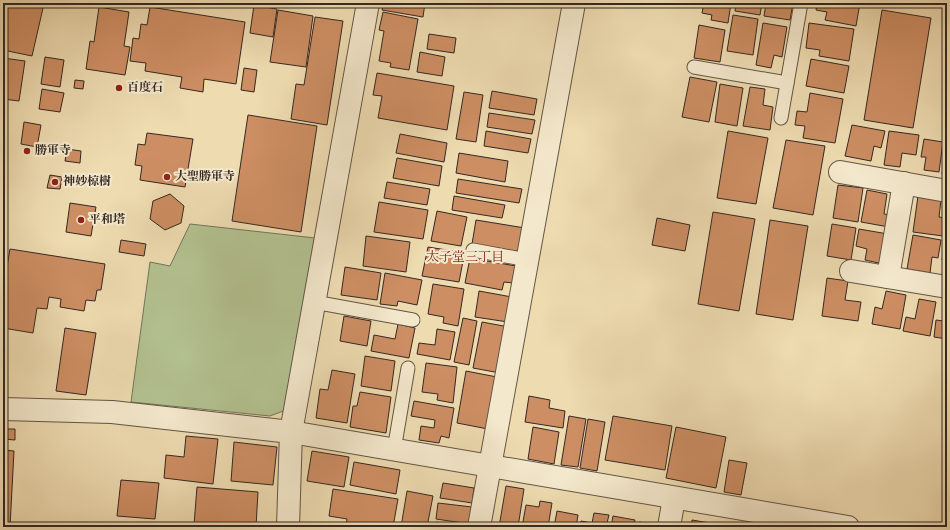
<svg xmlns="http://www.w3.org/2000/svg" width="950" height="530" font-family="'Old Standard TT','Noto Serif JP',serif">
	<rect width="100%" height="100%" fill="#eedbb0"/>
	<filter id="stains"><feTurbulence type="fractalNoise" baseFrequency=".005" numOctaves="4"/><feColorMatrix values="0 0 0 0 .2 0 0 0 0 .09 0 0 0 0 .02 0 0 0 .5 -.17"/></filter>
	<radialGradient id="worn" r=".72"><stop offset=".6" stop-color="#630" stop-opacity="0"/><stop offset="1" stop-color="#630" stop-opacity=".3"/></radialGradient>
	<polygon fill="#b3c190" stroke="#74745a" points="190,224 315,238 286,410 270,416 131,402 150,262 170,266"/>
	<g fill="#cd8e63" stroke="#342823">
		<polygon points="5,3 23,3 43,8 32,56 3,50 3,13"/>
		<polygon points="189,3 213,3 212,7"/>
		<polygon points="384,3 425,3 423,17 382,10"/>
		<polygon points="704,3 731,3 728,23 711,20 712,15 702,13"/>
		<polygon points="736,3 762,3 760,15 735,11"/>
		<polygon points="766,3 793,3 790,20 764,16"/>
		<polygon points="817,3 860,3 856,26 825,20 827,12 816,10"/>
		<polygon points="254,5 277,9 273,37 250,33"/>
		<polygon points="99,7 129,12 124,46 130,47 125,75 86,69 90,41 94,42"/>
		<polygon points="150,7 245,22 236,84 204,79 203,92 180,88 182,77 145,71 146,63 130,61 133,38 139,39 141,24 147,25"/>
		<polygon points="278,10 313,16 306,67 270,62"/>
		<polygon points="882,10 931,18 913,128 864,120"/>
		<polygon points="383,12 418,19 409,70 390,67 391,63 379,61 384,31 379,30"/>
		<polygon points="733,15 758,19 753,55 727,51"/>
		<polygon points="315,17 343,21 327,125 291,119 296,84 304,85"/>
		<polygon points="763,23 787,27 782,57 774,55 771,68 756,65"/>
		<polygon points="809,23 854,29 849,61 819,56 820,50 806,48"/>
		<polygon points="699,25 725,30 720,62 694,58"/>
		<polygon points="429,34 456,38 454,53 427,49"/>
		<polygon points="420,52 445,57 442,76 417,72"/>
		<polygon points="45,57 64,60 60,87 41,84"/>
		<polygon points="3,58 25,61 19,101 3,99"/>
		<polygon points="811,59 849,66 844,93 806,86"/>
		<polygon points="244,68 257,70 254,92 241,90"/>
		<polygon points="377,73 454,86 447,130 378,118 382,96 373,95"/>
		<polygon points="690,77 717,82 709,122 682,117"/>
		<polygon points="75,80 84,81 83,89 74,88"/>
		<polygon points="720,84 743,88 737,126 715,122"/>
		<polygon points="750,87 765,89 763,105 773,107 770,130 743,126"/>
		<polygon points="42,89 64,93 60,112 39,109"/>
		<polygon points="492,91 537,99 534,115 489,108"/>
		<polygon points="464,92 483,95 476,142 456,139"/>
		<polygon points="810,93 843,99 835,143 803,138 805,126 795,125 797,111 807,112"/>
		<polygon points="489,113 535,120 532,134 487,127"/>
		<polygon points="248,115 317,126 301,232 232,221"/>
		<polygon points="24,122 41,125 37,147 21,144"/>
		<polygon points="852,125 885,131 881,148 874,146 871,161 845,156"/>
		<polygon points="486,131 531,139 528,153 484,146"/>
		<polygon points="728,131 768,138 756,204 717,198"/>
		<polygon points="889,131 919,135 916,155 902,153 900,167 884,165"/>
		<polygon points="147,133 193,139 185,187 140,180 142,166 135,165 138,144 145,145"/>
		<polygon points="400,134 447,143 444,162 396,153"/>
		<polygon points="924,139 943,142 939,172 924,170 926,157 921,157"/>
		<polygon points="786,140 825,146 813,215 773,208"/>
		<polygon points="946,145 947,145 947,175 942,174"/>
		<polygon points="67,149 81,151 80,163 65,161"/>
		<polygon points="459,153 508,161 505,182 456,173"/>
		<polygon points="397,158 442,166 439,186 393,178"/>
		<polygon points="50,175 62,177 60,189 47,188"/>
		<polygon points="458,179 522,189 519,203 456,193"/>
		<polygon points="387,182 430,189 427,205 384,198"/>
		<polygon points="838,185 863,188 858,222 833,218"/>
		<polygon points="867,190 887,194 884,214 891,215 889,227 861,222"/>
		<polygon points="170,194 184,206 181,223 165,230 150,219 153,201"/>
		<polygon points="454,196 505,205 502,218 452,210"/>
		<polygon points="918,196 941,200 939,217 946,218 943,236 913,232"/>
		<polygon points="379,202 428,210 423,239 374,232"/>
		<polygon points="70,203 96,207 91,236 66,232"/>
		<polygon points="437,211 467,217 461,246 431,241"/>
		<polygon points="713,212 755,219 739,311 698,304"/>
		<polygon points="657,218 690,225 685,251 652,245"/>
		<polygon points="476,220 525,228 521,252 472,244"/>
		<polygon points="770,220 808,226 793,320 756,314"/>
		<polygon points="832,224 856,228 851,260 827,256"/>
		<polygon points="859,229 888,234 883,264 865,260 867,249 856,246"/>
		<polygon points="913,235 941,240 938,258 932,257 930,273 907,269"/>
		<polygon points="366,236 410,242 406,272 363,266"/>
		<polygon points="121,240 146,244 144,256 119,252"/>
		<polygon points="945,241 947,241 947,260 942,260"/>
		<polygon points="428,247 453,251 452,258 463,261 459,282 422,276"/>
		<polygon points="10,249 105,264 101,290 97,290 95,301 86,300 84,311 60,307 61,299 49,297 47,309 37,308 33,333 3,328 3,290"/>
		<polygon points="470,258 516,266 513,283 504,282 502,290 465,283"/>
		<polygon points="345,267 381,273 377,300 341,295"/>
		<polygon points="385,273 422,280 417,305 398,301 397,306 380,304"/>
		<polygon points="827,278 848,281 845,300 861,302 858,321 822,316"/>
		<polygon points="433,284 464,289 458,326 443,323 444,317 428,314"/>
		<polygon points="479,291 512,297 508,322 475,317"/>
		<polygon points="886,291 906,295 900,329 872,324 875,307 882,309"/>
		<polygon points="919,299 936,302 930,336 903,331 906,317 915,319"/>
		<polygon points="947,303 947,339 934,337 936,320 944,321"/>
		<polygon points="344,316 371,321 367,346 340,341"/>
		<polygon points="463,318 477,321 469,365 454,362"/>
		<polygon points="482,322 509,327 500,373 473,368"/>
		<polygon points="398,324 415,328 409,358 371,351 374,335 395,339"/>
		<polygon points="65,328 96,333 86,395 56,391"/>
		<polygon points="437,329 455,332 450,360 417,354 419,343 435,345"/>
		<polygon points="365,356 395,361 391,391 361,386"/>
		<polygon points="426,363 457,367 453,403 437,400 438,394 422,392"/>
		<polygon points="332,370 355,374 347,423 316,418 320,389 328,390"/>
		<polygon points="466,371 497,377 488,429 457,423"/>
		<polygon points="360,392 391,397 386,433 350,427 353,406 357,406"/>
		<polygon points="529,396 550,400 549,408 565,411 563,428 525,422"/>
		<polygon points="414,401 454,408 449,438 441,436 439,443 419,440 421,426 434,428 435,420 411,416"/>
		<polygon points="569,416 586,419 578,467 561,465"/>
		<polygon points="613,416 672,426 665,470 605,460"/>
		<polygon points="588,419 605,422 597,471 580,468"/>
		<polygon points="533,427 559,432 554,464 528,459"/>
		<polygon points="676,427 726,437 716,488 666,478"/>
		<polygon points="3,429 15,429 15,440 3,439"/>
		<polygon points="186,436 218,439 213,484 164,478 166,455 184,457"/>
		<polygon points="234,442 277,447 273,485 231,481"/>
		<polygon points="3,450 14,451 10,527 3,527"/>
		<polygon points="312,451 349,457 344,487 307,481"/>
		<polygon points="729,460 747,463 741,495 724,492"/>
		<polygon points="354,462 400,470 396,494 350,485"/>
		<polygon points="121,480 159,483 155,519 117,516"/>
		<polygon points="443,483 474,488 472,503 440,498"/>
		<polygon points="506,486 524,489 518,527 499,527"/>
		<polygon points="197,487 258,492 256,527 213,527 194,525"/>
		<polygon points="333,489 398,499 393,527 346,526 347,519 329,516"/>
		<polygon points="407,491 433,496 427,527 401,527"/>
		<polygon points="540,501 552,503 548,527 522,527 526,505 539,507"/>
		<polygon points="438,503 472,507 470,524 436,519"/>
		<polygon points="557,511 578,515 576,527 554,527"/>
		<polygon points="594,513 609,515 606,527 580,527 581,521 592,523"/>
		<polygon points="613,516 635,520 634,527 611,527"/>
		<polygon points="692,520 722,525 722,527 691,527"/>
		<polygon points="436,522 468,527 435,527"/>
		<polygon points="639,522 659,525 659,527 638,527"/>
		<polygon points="109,523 137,527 109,527"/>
	</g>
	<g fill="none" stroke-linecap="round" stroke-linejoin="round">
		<defs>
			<g id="service">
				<polyline points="694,67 787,83"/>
				<polyline points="781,118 801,3"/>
				<polyline points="473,250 527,260"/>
				<polyline points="314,302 413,320"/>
				<polyline points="394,450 408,368"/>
			</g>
			<g id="minor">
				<polyline points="840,172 947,191"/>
				<polyline points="851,271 947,287"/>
				<polyline points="888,277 904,183"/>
				<polyline points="3,409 112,412 291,432 848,527"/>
				<polyline points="288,527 291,432 368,3"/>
				<polyline points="479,527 574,3"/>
				<polyline points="669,527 674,498"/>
			</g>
		</defs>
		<use href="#service" stroke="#625546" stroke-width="15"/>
		<use href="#minor" stroke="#625546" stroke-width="24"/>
		<use href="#service" stroke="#f4e8cc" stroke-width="13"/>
		<use href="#minor" stroke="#f4e8cc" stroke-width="22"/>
	</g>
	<g fill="#8f2418" stroke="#f4e8cc" stroke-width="1.5">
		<circle cx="119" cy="88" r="4"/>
		<circle cx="27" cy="151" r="4"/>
		<circle cx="167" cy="177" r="4"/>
		<circle cx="55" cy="182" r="4"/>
		<circle cx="81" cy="220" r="4"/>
	</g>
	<g text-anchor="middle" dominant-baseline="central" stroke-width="4" stroke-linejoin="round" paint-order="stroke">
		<g font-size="12" font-weight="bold" fill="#342823" stroke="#f4e8cc" text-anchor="start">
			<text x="127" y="88">百度石</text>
			<text x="35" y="151">勝軍寺</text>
			<text x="175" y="177">大聖勝軍寺</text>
			<text x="63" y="182">神妙椋樹</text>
			<text x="89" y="220">平和塔</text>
		</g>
		<g font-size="13" fill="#7a1f14" stroke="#f4e8cc">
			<text x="465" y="257">太子堂三丁目</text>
		</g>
	</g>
	<rect width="950" height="530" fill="none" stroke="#eedbb0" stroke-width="16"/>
	<rect x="4" y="4" width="942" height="522" fill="none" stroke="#342823" stroke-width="2"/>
	<rect x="8" y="8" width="934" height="514" fill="none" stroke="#342823"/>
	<rect width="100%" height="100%" filter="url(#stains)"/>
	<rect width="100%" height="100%" fill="url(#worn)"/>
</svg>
